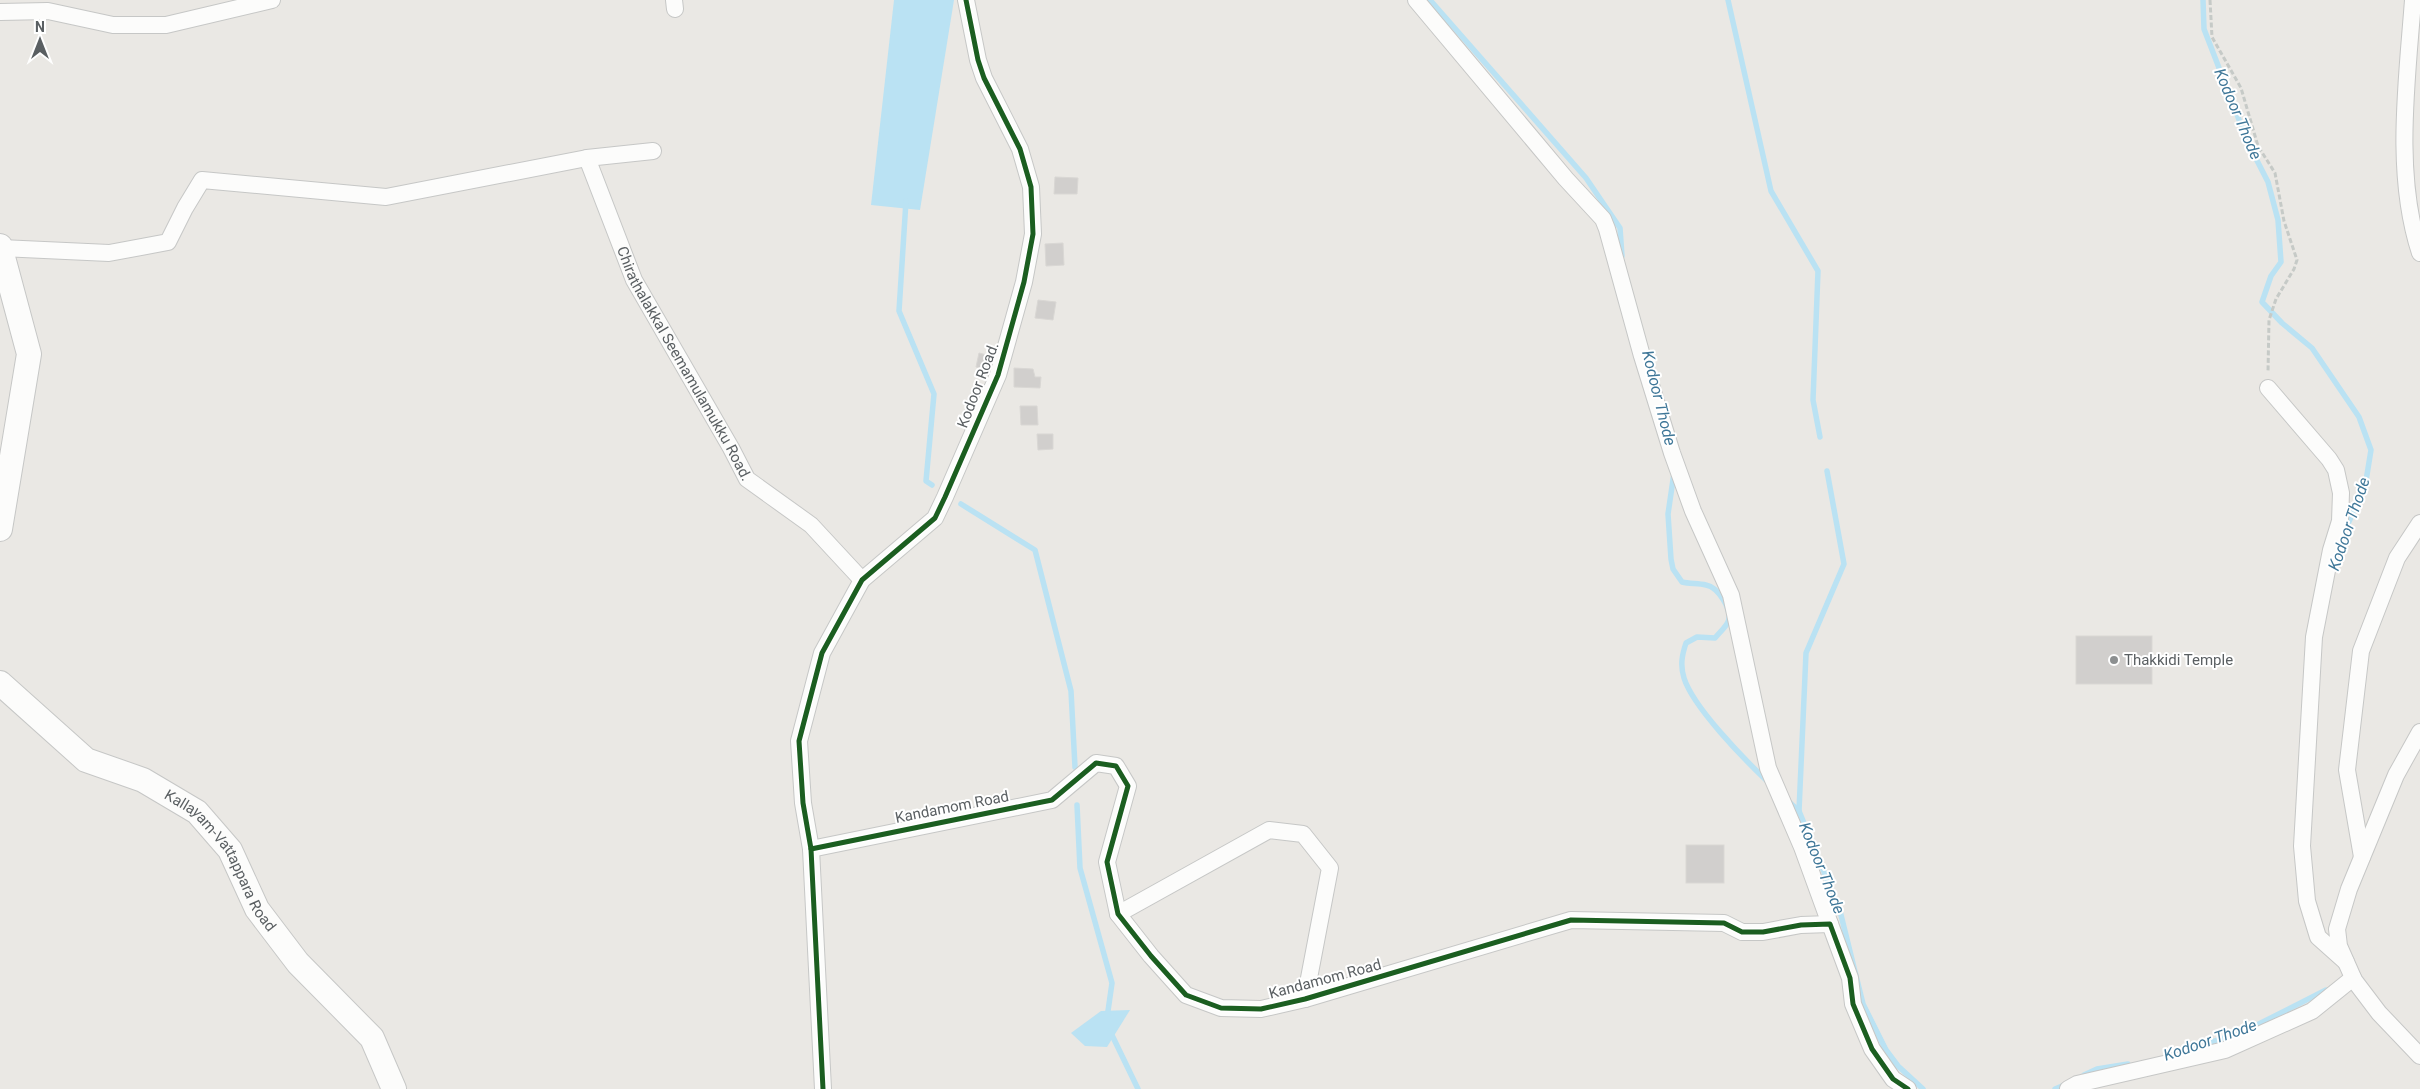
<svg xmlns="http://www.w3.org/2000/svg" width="2420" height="1089" font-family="Roboto,sans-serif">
	<rect width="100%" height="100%" fill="#eae8e4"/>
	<g fill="#bae2f3">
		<polygon points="894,0 954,0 920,210 871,205"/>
		<polygon points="1130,1010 1107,1047 1085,1046 1071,1033 1101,1011"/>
	</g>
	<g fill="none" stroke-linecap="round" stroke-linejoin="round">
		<g stroke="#bae2f3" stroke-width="5.5">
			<polyline points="1430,0 1586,178 1620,228 1622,256"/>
			<polyline points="1728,0 1771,191 1818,271 1813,400 1820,437"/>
			<polyline points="2203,0 2204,29 2248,143 2268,182 2278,220 2281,262 2271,276 2262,302 2282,323 2312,348 2359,417 2371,450 2365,487 2346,528"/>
			<polyline points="906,201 899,311 934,394 926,481 932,485"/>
			<path d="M1674 473 1668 514 1671 559 1673 569 1682 582C1690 584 1698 583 1706 585 1718 587 1733 610 1728 622 1725 628 1719 633 1715 638L1697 637 1686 643C1682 655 1680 665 1684 678 1693 707 1744 759 1767 781"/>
			<polyline points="961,504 1035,550 1071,691 1075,767"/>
			<polyline points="1788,801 1799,811 1840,911 1863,1004 1886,1050 1898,1066 1923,1089"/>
			<polyline points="1077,805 1080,868 1112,983 1107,1018"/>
			<polyline points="1799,811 1806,653 1844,564 1827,471"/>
			<polyline points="1110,1031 1138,1089"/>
			<polyline points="2171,1055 2245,1031 2326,990"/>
			<polyline points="2084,1075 2097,1069 2128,1064"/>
			<polyline points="2055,1089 2067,1084"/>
		</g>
	</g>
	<g fill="#d1cfcd" stroke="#d9d7d4">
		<polygon points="1055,177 1078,178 1077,194 1054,194"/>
		<polygon points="1063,243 1064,265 1046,266 1045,244"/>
		<polygon points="1038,300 1056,302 1053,320 1035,318"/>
		<polygon points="979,353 991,356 988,369 976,367"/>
		<polygon points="1014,368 1033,369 1035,377 1041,377 1040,388 1014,387"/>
		<polygon points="1020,406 1037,406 1038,425 1021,425"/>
		<polygon points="1037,434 1053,434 1053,449 1038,450"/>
		<rect x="2076" y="636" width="76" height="48"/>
		<rect x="1686" y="845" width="38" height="38"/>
	</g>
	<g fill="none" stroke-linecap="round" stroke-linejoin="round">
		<defs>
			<g id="street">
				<polyline points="674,0 675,9"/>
				<polyline points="1416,0 1566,179 1603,219 1607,229 1642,356 1672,453 1693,511 1731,595 1768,768 1802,847 1830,924"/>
				<path d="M2413 0C2407 81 2394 174 2420 253"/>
				<polyline points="0,12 48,11 113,25 166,25 272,0"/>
				<path id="s1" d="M587 158 634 280 731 448 747 479 811 525 862 580"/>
				<polyline points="1,248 109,253 168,242 185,208 202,180 386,197 587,158 653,151"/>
				<polyline points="2268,388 2329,459 2336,470 2341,493 2340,521 2331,550 2314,637 2302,846 2307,901 2318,937 2346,962"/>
				<polyline points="2420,732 2396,775 2349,889 2337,929 2339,946 2354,980 2379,1013 2420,1056"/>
				<polyline points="811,849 1052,800 1096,763 1116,766 1128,786 1107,862 1118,914 1151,956 1186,995 1221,1008 1261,1009 1305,999 1571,920 1724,923 1742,932 1763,932 1801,925 1830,924 1850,978 1853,1004 1872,1049 1893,1079 1908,1089"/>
				<polyline points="2362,857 2347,770 2361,651 2397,558 2420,523"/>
				<polyline points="1118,914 1269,830 1303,834 1330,868 1305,999"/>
				<polyline points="823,1089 811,849 803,803 799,741 822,653 862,580 935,518 945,497 998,375 1024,282 1033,234 1031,187 1020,149 984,78 978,60 966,0"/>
				<polyline points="2068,1089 2077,1084 2225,1050 2312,1011 2353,978"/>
			</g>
			<g id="secondary">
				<polyline points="0,246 29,354 0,529"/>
				<path id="s2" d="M0 683 86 760 143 780 197 812 230 850 257 909 298 963 372 1038 394 1089"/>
			</g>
		</defs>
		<use href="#street" stroke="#c6c7c6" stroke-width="18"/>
		<use href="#secondary" stroke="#c6c7c6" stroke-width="26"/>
		<polyline stroke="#c6cac7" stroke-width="3" stroke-dasharray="5 2.5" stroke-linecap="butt" points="2210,0 2212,37 2241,88 2258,146 2275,173 2284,221 2297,260 2294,269 2276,299 2269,320 2268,372"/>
		<use href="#street" stroke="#fcfcfb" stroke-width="16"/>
		<use href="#secondary" stroke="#fcfcfb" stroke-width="24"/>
		<defs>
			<g id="cycleway">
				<polyline points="811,849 1052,800 1096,763 1116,766 1128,786 1107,862 1118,914 1151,956 1186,995 1221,1008 1261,1009 1305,999 1571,920 1724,923 1742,932 1763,932 1801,925 1830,924 1850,978 1853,1004 1872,1049 1893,1079 1908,1089"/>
				<polyline points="823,1089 811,849 803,803 799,741 822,653 862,580 935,518 945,497 998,375 1024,282 1033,234 1031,187 1020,149 984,78 978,60 966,0"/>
			</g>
		</defs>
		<use href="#cycleway" stroke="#fff" stroke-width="8"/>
		<use href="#cycleway" stroke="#1b5e20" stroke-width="5"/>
	</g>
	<circle fill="#8c8f90" stroke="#fff" stroke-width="2" cx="2114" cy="660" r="5"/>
	<g text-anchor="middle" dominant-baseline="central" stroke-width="4" stroke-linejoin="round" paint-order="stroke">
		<g font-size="15" fill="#5a5f62" stroke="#fff">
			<text stroke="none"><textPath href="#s1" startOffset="228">Chirathalakkal Seemamulamukku Road.</textPath></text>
			<text transform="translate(978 385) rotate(-69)">Kodoor Road.</text>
			<text transform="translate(952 807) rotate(-11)">Kandamom Road</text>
			<text stroke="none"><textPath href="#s2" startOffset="291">Kallayam-Vattappara Road</textPath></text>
			<text transform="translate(1325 979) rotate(-15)">Kandamom Road</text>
		</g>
		<g font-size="15" fill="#5a5f62" stroke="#fff" text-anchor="start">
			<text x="2124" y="660">Thakkidi Temple</text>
		</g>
		<g font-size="16" font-style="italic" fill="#3f7798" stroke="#fff">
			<text transform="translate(2238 114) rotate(67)">Kodoor Thode</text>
			<text transform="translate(1659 398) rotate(76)">Kodoor Thode</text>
			<text transform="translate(2349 524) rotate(-71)">Kodoor Thode</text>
			<text transform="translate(1822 868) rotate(68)">Kodoor Thode</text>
			<text transform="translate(2210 1040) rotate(-19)">Kodoor Thode</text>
		</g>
	</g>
	<g transform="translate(40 40)" stroke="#ffffff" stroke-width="4" paint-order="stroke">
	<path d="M0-4L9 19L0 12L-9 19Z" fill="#5a5f62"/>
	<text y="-8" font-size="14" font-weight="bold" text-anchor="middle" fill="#5a5f62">N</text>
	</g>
</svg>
